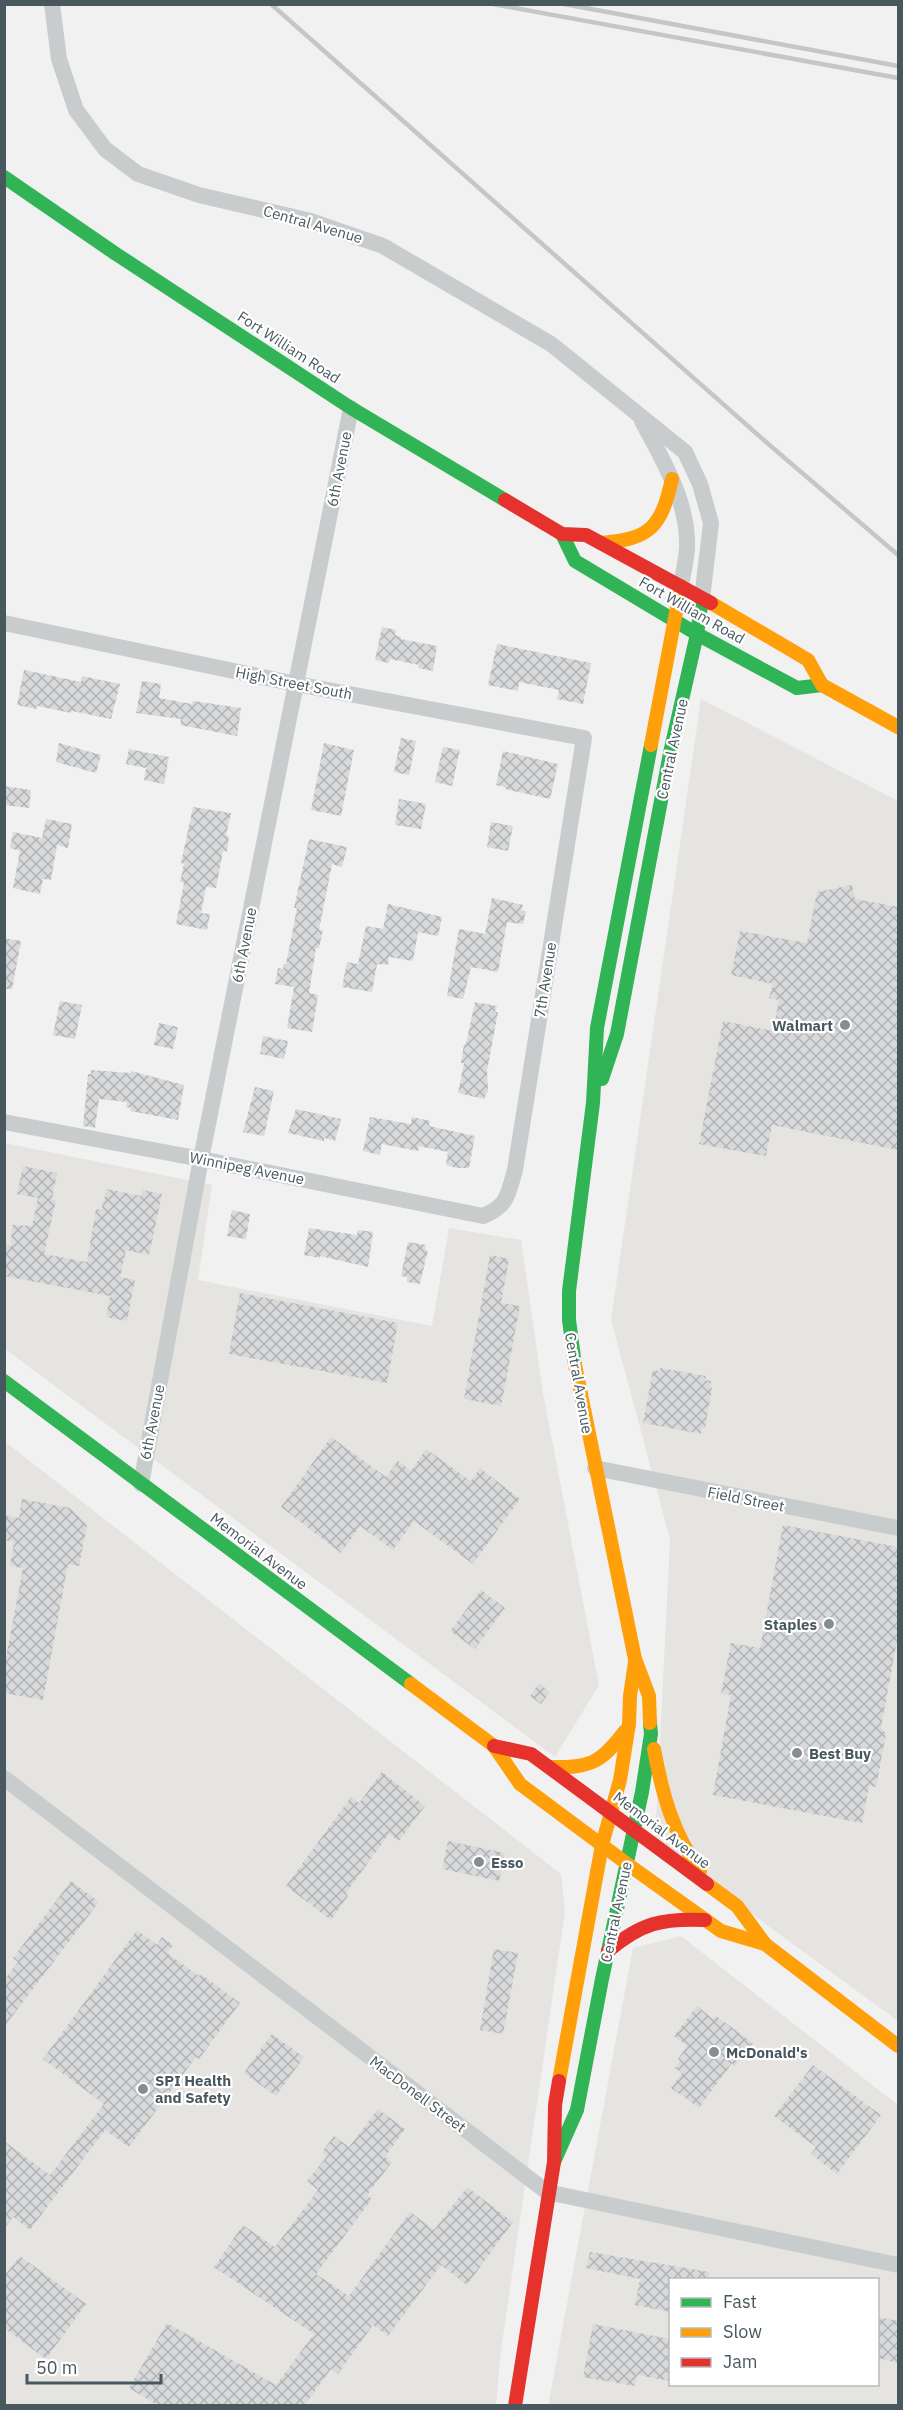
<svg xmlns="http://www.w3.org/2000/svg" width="903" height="2410" font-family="'IBM Plex Sans',sans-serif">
	<defs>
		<pattern id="building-cross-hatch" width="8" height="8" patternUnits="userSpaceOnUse" patternTransform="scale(1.5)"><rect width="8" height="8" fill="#d8d9da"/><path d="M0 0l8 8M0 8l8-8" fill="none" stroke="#b1b3b4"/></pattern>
	</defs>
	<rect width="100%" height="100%" fill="#f2f1f1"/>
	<g fill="#e6e4e0" fill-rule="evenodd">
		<polygon points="701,699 898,801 898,2021 655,1843 670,1539 611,1320"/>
		<polygon points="5,1143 212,1185 198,1280 432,1326 449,1228 521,1240 543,1393 599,1685 555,1757 5,1349"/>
		<polygon points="4,1441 561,1874 565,1911 501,2350 496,2405 5,2405"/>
		<path d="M681 1936 898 2105V2405L548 2406 633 1948ZM670 2280H878V2384H670Z"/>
	</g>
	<g fill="url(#building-cross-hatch)">
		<polygon points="382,627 396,630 395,635 401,637 401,639 437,646 433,671 418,668 419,665 390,659 389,663 375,660"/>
		<polygon points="497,644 591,663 583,704 557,699 559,690 519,682 518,691 488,685"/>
		<polygon points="24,670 81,682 82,676 120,684 111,719 72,711 71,713 37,706 36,709 17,705"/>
		<polygon points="142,681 161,684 159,698 192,704 193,701 241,708 237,736 180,725 181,719 136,713"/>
		<polygon points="401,738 416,741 409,775 394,772"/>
		<polygon points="59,743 101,755 96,773 56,762"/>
		<polygon points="324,743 354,750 341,816 311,810"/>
		<polygon points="443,747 460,750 452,786 435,782"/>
		<polygon points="129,749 169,757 164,784 144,780 146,768 126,764"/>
		<polygon points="503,751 558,764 550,799 505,789 505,787 496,785"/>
		<polygon points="4,786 31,790 29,808 4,805"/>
		<polygon points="399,799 426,804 421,829 395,825"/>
		<polygon points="193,807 231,813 226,836 229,836 227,852 223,851 216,888 206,887 201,913 210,914 207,930 176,924 184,883 180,882 184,864 181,863"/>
		<polygon points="46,819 72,824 68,848 57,845 51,880 43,879 40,894 13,888 20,851 10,848 13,832 42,838"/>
		<polygon points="491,822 513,826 508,851 487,847"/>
		<polygon points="309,839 347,847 342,867 332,864 319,930 323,930 319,948 316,948 309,993 318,995 312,1032 287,1028 294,987 275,984 278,968 283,969 284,964 286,964 297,908 294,908"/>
		<polygon points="852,885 855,899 898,907 898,1150 772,1125 766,1156 699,1144 723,1021 773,1031 779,1000 769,998 773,984 731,975 740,931 807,943 817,892"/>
		<polygon points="492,898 523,905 521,910 526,911 523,924 507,922 498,972 471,967 463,999 447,996 459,929 485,934"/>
		<polygon points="388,904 442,917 438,936 418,932 413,961 389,957 388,965 377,964 372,992 342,987 347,962 358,964 366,926 383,929"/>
		<polygon points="4,938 21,941 12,989 4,989"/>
		<polygon points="60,1001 82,1005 75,1039 53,1035"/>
		<polygon points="475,1002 497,1006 495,1012 498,1012 487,1071 488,1091 484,1099 458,1093 464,1063 461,1063 464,1044 466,1044"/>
		<polygon points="159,1023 178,1027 173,1049 154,1045"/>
		<polygon points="263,1036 288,1041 284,1059 260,1054"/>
		<polygon points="91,1070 130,1073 131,1071 184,1085 178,1120 130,1111 131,1108 126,1107 127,1102 99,1099 95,1128 83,1126 88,1074 91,1074"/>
		<polygon points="255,1087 274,1091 264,1136 243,1132"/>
		<polygon points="296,1109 341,1119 335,1141 324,1138 324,1141 288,1133"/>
		<polygon points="370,1117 411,1124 412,1117 430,1121 429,1126 475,1136 469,1168 457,1168 446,1165 448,1152 419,1146 418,1151 382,1144 380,1155 363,1151"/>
		<polygon points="23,1166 57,1173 52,1199 56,1200 44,1254 87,1262 96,1209 101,1210 107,1189 141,1196 143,1190 162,1194 149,1255 126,1250 120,1277 135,1280 127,1321 106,1317 110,1296 4,1276 4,1243 11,1247 12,1225 32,1226 38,1198 17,1194"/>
		<polygon points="232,1210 250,1214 246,1239 227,1236"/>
		<polygon points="309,1228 357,1235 358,1230 373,1232 368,1267 320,1256 320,1258 304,1255"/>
		<polygon points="408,1242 426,1245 425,1250 428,1250 420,1284 407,1282 407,1277 401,1276"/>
		<polygon points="490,1255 509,1259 501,1303 520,1306 501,1406 464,1399"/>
		<polygon points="240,1293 398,1323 387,1383 229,1354"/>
		<polygon points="660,1368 706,1376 705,1380 711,1381 710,1387 712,1388 705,1428 702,1428 701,1434 643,1423 653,1370 660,1371"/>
		<polygon points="331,1437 386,1477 398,1461 411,1471 426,1449 471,1481 480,1468 520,1499 473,1564 414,1521 393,1550 360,1526 341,1553 281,1507"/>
		<polygon points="22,1499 70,1508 87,1525 79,1566 68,1564 43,1700 4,1693 4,1668 23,1568 10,1566 14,1542 4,1540 4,1515 19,1518"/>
		<polygon points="783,1525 898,1547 898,1641 897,1641 881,1727 886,1734 876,1787 869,1786 862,1823 713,1795 731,1695 721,1693 731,1643 760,1648"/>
		<polygon points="481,1590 505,1608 475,1649 450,1631"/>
		<polygon points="539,1683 550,1692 541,1704 530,1696"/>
		<polygon points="382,1772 425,1806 399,1841 389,1834 346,1893 348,1896 331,1920 286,1886 351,1797 359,1803"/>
		<polygon points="448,1841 505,1853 499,1881 442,1869"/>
		<polygon points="71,1881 99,1902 4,2027 4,1980 18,1962 13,1958"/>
		<polygon points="137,1930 157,1945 162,1937 173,1945 167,1953 199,1976 201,1974 240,2003 199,2059 196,2057 129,2147 105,2130 30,2230 13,2217 4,2229 4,2141 50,2175 104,2104 43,2059"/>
		<polygon points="494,1949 518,1953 503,2034 480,2030"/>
		<polygon points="697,2006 713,2019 716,2016 753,2043 735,2066 732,2063 699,2108 671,2088 682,2073 675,2068 680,2061 678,2059 687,2046 674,2036"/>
		<polygon points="272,2034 304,2057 276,2096 244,2073"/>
		<polygon points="813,2065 881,2115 837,2174 811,2154 816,2147 774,2116"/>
		<polygon points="378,2109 405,2129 385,2157 392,2162 367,2195 372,2199 316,2274 349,2296 410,2212 434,2230 467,2187 513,2222 467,2285 441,2265 388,2336 373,2325 338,2374 331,2369 304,2406 159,2406 129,2388 167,2323 276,2385 314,2334 214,2267 243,2225 275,2247 318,2190 307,2181 327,2156 322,2152 334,2136 349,2147"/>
		<polygon points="590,2252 709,2272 709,2280 670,2280 670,2312 635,2305 640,2279 586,2268"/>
		<polygon points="20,2256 86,2304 46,2359 4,2328 4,2276"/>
		<polygon points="878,2317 898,2321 898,2363 878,2358"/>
		<polygon points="593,2324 670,2339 670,2381 637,2375 635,2386 583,2377"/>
	</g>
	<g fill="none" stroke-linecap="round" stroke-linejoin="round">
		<g stroke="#c9cccd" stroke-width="16">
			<polyline points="52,4 59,59 76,110 105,149 138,174 199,195 311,221 383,246 551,344 685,452 700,484 711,523 702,599"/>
			<path d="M642 421C663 461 689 502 687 549 686 561 683 574 681 586"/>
			<path d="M4 623 296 684 584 738 515 1170C508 1194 508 1206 483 1216L201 1159 4 1122"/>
			<polyline points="595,1468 898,1528"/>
			<polyline points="141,1484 201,1159 351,408"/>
			<polyline points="4,1778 547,2192 898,2265"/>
		</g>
		<g stroke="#30b455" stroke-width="14">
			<polyline points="4,177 116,254 351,408 505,500"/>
			<polyline points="562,534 575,561 697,634 797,688 822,685"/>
			<polyline points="602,1079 617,1034 670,753 697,634 702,599"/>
			<polyline points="575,1365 569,1320 569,1291 593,1103 597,1028 651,745"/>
			<polyline points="4,1381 411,1684"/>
			<polyline points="554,2162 577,2110 602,1979 642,1792 651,1734 650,1723"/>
		</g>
		<g stroke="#ff9f0a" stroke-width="14">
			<path d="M601 543C651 539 661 527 672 479"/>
			<polyline points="711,603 808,660 822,685 898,727"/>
			<polyline points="651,745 681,586"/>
			<polyline points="575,1365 635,1659 649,1696 650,1723"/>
			<polyline points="411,1684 494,1746 520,1784 626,1863 721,1931 765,1944"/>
			<path d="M654 1749C662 1793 673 1834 700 1871"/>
			<path d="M549 1767C590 1768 600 1764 625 1731"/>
			<polyline points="707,1884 737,1906 765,1944 898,2046"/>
			<polyline points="559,2081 602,1845 620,1780 629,1724 630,1696 635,1662"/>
		</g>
		<g stroke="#e5322d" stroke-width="14">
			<polyline points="505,500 562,534 586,535 711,603"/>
			<polyline points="494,1746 531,1754 707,1884"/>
			<path d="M608 1951C641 1923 662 1918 705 1920"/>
			<polyline points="515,2406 554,2162 555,2105 559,2081"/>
		</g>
		<g stroke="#c4c6c8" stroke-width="4.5">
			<polyline points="271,4 766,442 898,555"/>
			<polyline points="493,4 898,78"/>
			<polyline points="564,4 898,66"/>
		</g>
	</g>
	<g fill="#848e91" stroke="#fff" stroke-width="2">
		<circle cx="845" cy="1025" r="6"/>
		<circle cx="829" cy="1624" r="6"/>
		<circle cx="797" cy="1753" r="6"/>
		<circle cx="479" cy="1862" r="6"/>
		<circle cx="714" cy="2052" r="6"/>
		<circle cx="143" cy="2089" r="6"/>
	</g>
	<g text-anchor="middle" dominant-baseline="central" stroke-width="4.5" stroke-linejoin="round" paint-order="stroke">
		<g font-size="15" fill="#48585e" stroke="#fff">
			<text transform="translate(313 224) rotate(16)">Central Avenue</text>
			<text transform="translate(289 347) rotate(33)">Fort William Road</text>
			<text transform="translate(339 469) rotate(-79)">6th Avenue</text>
			<text transform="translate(692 610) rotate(30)">Fort William Road</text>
			<text transform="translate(294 683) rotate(11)">High Street South</text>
			<text transform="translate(672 749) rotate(-78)">Central Avenue</text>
			<text transform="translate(244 945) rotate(-79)">6th Avenue</text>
			<text transform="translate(545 980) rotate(-81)">7th Avenue</text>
			<text transform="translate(247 1168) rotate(11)">Winnipeg Avenue</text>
			<text transform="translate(579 1383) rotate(80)">Central Avenue</text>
			<text transform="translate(152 1422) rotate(-79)">6th Avenue</text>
			<text transform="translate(746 1499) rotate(11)">Field Street</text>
			<text transform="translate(259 1551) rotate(37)">Memorial Avenue</text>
			<text transform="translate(662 1830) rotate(37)">Memorial Avenue</text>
			<text transform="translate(616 1912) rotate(-78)">Central Avenue</text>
			<text transform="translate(418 2094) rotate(37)">MacDonell Street</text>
		</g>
		<g font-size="15" font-weight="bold" fill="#48585e" stroke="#fff" text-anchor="start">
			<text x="833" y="1025" text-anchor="end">Walmart</text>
			<text x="817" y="1624" text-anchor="end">Staples</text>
			<text x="809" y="1753">Best Buy</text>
			<text x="491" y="1862">Esso</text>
			<text x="726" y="2052">McDonald's</text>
			<text x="155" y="2080">SPI Health<tspan x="155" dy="17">and Safety</tspan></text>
		</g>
	</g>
	<rect width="903" height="2410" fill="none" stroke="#48585e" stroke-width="12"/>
	<rect x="669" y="2278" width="210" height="108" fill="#ffffff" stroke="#b6bcbf" stroke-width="1.5"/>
	<rect x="681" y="2298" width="30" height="9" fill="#30b455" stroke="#b6bcbf" stroke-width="1.5"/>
	<text x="723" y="2308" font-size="18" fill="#48585e">Fast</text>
	<rect x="681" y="2328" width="30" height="9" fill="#ff9f0a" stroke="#b6bcbf" stroke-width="1.5"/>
	<text x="723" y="2338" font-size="18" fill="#48585e">Slow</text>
	<rect x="681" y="2358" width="30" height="9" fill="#e5322d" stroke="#b6bcbf" stroke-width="1.5"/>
	<text x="723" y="2368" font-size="18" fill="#48585e">Jam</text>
	<path d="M27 2374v9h134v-9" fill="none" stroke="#48585e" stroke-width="3"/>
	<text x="36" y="2374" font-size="18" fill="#48585e" stroke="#ffffff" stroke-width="4.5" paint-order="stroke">50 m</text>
</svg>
